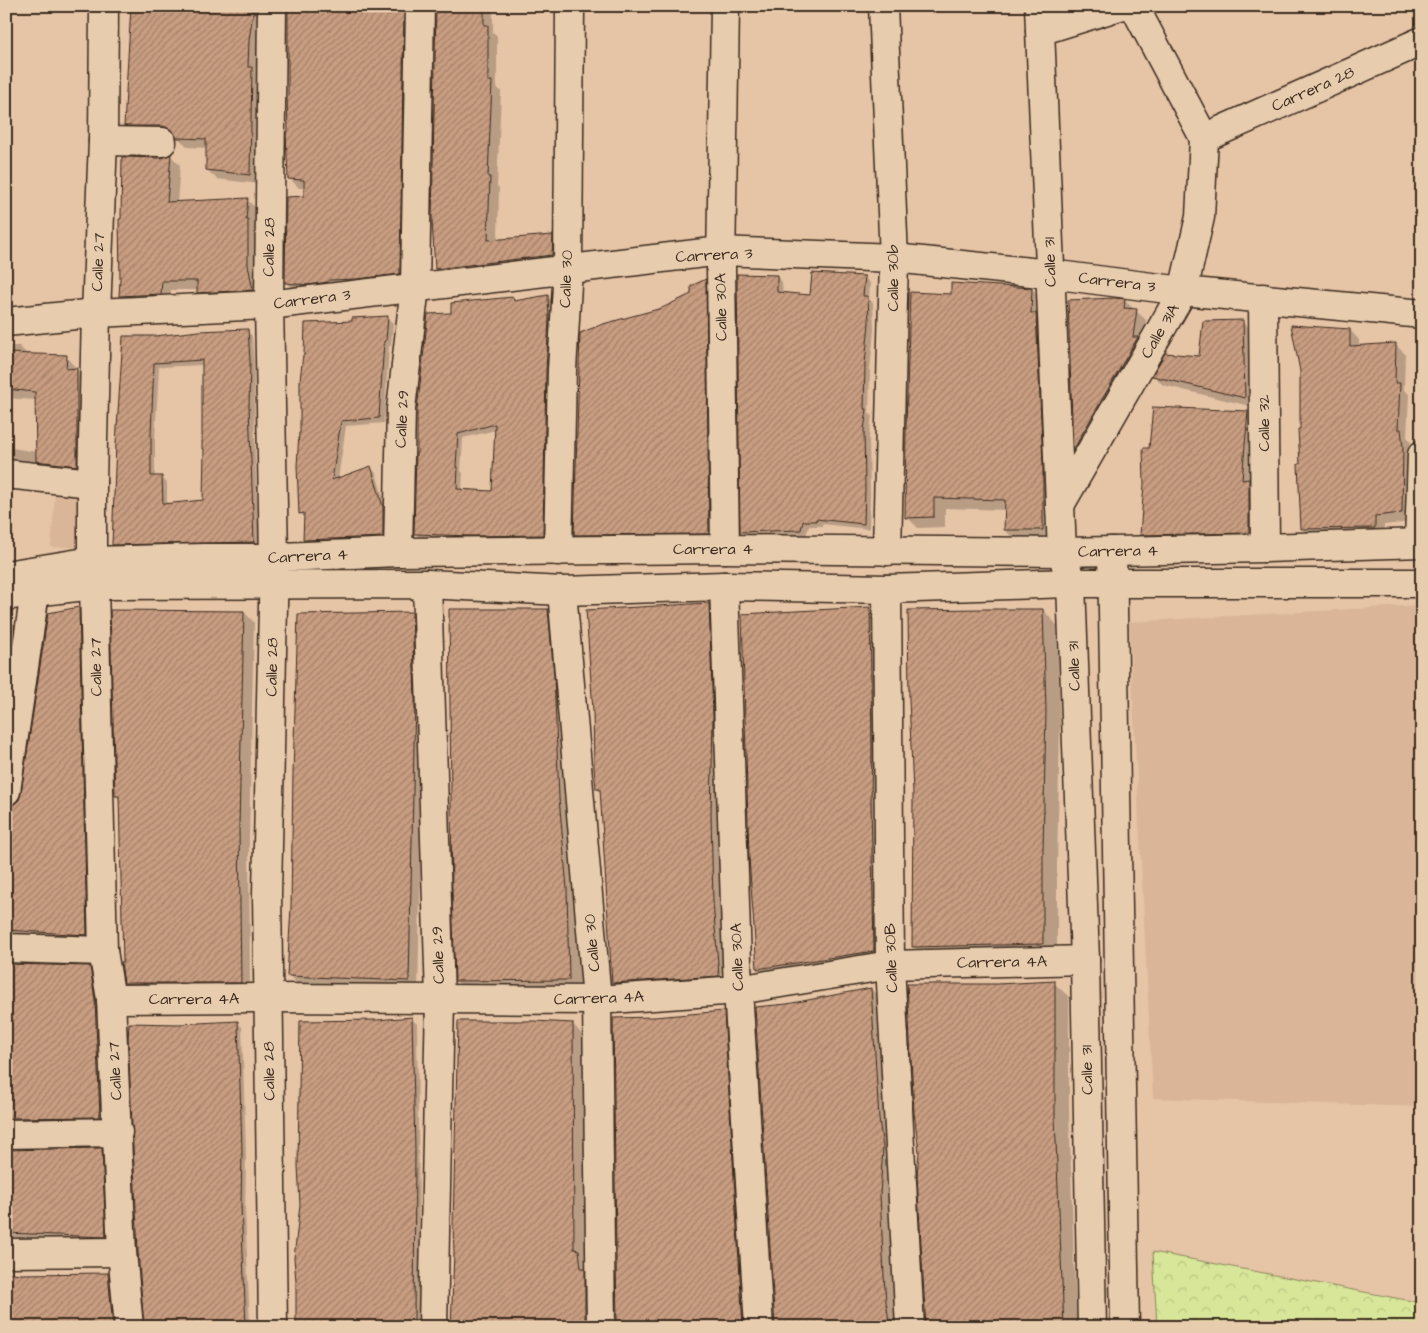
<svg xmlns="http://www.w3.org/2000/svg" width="1428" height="1333" font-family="'Architects Daughter',sans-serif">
	<defs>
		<pattern id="forest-crowns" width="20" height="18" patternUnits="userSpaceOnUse" patternTransform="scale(1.25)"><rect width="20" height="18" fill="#d7e699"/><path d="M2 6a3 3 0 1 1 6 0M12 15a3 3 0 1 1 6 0" fill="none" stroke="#b9c583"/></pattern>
		<pattern id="building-hatch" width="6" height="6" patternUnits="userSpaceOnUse" patternTransform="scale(1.25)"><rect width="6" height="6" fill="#c89d81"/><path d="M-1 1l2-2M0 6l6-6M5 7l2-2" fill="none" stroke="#a48069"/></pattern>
	</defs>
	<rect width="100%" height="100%" fill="#e6c4a6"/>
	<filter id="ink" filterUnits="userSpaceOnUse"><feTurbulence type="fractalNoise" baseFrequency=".02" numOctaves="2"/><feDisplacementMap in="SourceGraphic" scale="10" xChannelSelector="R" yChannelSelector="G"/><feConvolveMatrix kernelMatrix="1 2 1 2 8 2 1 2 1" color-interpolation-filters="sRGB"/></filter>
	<g filter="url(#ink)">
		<g fill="#dab598">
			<polygon points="55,493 79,495 79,547 51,547"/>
			<polygon points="1422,605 1422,1107 1153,1098 1129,622"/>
		</g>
		<polygon fill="url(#forest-crowns)" stroke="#89885c" points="1153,1252 1422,1303 1422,1327 1157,1327"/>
		<g fill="#0003" fill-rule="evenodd">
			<polygon points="132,6 270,6 258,50 257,74 261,78 259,184 217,179 207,170 207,148 188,147 177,137 173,136 135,135 125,125"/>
			<polygon points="289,6 418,6 409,283 296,292 286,283 305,197 305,188 299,188 289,178"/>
			<polygon points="437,6 493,6 493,32 497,36 497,87 501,92 497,186 499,188 498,240 552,236 562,246 562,265 446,279 436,269 433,221"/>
			<polygon points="171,156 180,165 177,203 247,200 257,209 255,228 257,230 262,299 208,302 198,290 171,290 170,304 130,305 120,296 122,220 162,159"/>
			<polygon points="777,276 782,282 783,294 811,296 864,277 870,283 869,299 873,303 874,330 870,370 869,413 872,416 869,436 870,495 869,529 822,524 822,526 809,526 806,535 747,537 742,532"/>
			<polygon points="705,280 711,286 715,539 582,541 575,534 662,309 692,295"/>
			<polygon points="1032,289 1043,300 1053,541 1016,541 1005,530 1006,510 945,508 945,527 918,528 907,517 953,295"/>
			<path d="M547 296 552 301 554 326 547 539 477 540 420 538 415 533 452 314 513 298 516 301ZM496 430 494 493 462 490 463 473 461 471 463 438Z"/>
			<polygon points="1069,301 1125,301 1146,320 1143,343 1084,459 1075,450"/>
			<polygon points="387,318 393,323 391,346 389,346 384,423 346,426 338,479 370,467 376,473 388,514 388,542 310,546 304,540 305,518 300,513 353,322"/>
			<polygon points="1242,322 1252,331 1254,407 1163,385 1154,376 1200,357"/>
			<polygon points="1350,330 1359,340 1359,346 1395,344 1405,354 1404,390 1409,394 1407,437 1410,440 1412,457 1411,522 1384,525 1384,537 1312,538 1302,528 1301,430"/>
			<path d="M247 331 252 336 254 367 255 455 259 547 119 549 114 544 155 338ZM203 365 205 450 204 502 167 505V483L162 478H155V439L159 367Z"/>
			<polygon points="6,346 19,346 28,355 66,357 86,379 86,475 6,472 6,447 37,452 36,400 6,398"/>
			<polygon points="1247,412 1257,422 1258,542 1151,544 1141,534"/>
			<path d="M708 605 723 619 733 990 628 998 613 983 602 793 597 789ZM725 974V976L625 984V981Z"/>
			<polygon points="78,608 84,614 92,940 6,935 6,807 12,807 19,802"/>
			<polygon points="870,608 884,623 889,966 773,983 758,969"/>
			<polygon points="547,610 562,625 583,994 471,995 456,981"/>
			<polygon points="1043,610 1057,625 1060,726 1057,865 1057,958 928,961 913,946"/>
			<polygon points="244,612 254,622 249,838 250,992 135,992 125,983 120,800 116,796"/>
			<polygon points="412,613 421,623 424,709 418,991 298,985 289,975"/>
			<polygon points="14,626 19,631 6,721 6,627"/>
			<polygon points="6,964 89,967 95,973 100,1006 106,1122 6,1125"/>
			<polygon points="1054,983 1069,997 1069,1109 1074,1267 1077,1327 927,1327 997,985"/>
			<polygon points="871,989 885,1003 901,1327 776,1327 788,1005"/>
			<polygon points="723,1012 738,1026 756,1327 618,1327 655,1018"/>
			<polygon points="412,1019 417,1024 420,1327 297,1327 297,1281 377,1021"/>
			<polygon points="237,1022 242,1027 246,1156 245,1210 250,1327 146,1327 178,1025"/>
			<polygon points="572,1024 587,1039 599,1327 452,1327"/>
			<polygon points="101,1149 107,1155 111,1242 6,1239 6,1151"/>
			<polygon points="108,1274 113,1279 117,1327 6,1327"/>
		</g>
		<g fill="url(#building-hatch)" stroke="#3b2a1e" fill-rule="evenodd">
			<polygon points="131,6 254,6 249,40 248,67 252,67 250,175 206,170 206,139 177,138 170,129 163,126 124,126"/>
			<polygon points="288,6 404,6 400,274 357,279 329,280 328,282 308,285 285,283 286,197 304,196 304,180 288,179 286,133 288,132 287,97 288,97"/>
			<polygon points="436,6 484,6 484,25 488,25 488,81 492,81 488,177 490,177 488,240 553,235 552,255 435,269 432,221"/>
			<polygon points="171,154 167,202 248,198 246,220 248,219 248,265 253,290 197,293 197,281 162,281 161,294 119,296 120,280 119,219 121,219 122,157 162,158"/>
			<polygon points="812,273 865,276 863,296 868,296 869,323 865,364 864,409 867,409 864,430 865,488 864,524 816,519 816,521 803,521 801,530 740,532 737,274 777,275 777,292 810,295"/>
			<polygon points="706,279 709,534 574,535 580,333 603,324 662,308 691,294 691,286"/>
			<polygon points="951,283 1032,288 1031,313 1036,313 1043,463 1043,530 1004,530 1005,500 934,498 934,517 905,518 906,428 910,292 951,294"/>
			<path d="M548 295 549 320 546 370 543 535 471 536 414 534 416 453H417V410L428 314 451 313V303L513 297 514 301ZM495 424 492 491 457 489 458 467H456L458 434Z"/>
			<polygon points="1116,298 1125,299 1124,308 1137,309 1133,337 1138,337 1073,450 1068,300"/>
			<polygon points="388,316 386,341 384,341 379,418 341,421 332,480 371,466 383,507 383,537 303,540 304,513 299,514 297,466 299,433 300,433 300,380 303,355 304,355 305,323 352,321 352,318"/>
			<polygon points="1243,320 1245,398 1152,376 1165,353 1199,356 1203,321"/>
			<polygon points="1291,325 1350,329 1350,346 1396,343 1395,383 1400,383 1398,429 1401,429 1403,447 1402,513 1375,516 1375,528 1301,529 1298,464 1300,464 1298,429 1300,429 1300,371"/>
			<path d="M248 329 250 361 249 406 254 542 112 545 116 443 123 336H155L199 331ZM202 360V449H204L203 500 163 504 162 476H151V433L154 363Z"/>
			<polygon points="6,353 67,355 66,369 77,368 77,466 36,461 35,392 6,389"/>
			<polygon points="1153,407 1248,411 1242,480 1249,479 1249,533 1140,535 1144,484 1143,448 1149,448"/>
			<polygon points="709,603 713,716 711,814 713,902 719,976 612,983 600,789 596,789 594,767 593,711 586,610"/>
			<polygon points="79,607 87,935 6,930 6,860 10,824 13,805 19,800 21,793 48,613"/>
			<polygon points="870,607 872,750 871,801 874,951 757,969 749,858 742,614"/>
			<polygon points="449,609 548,609 554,675 559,798 567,889 569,980 455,981 452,894"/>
			<polygon points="982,609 1043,609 1046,711 1043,850 1043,944 912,947 913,793 909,699 908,610"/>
			<polygon points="110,610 244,611 239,827 241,983 124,983 121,962 123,962 119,796 115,796"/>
			<polygon points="412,612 415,699 409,981 287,976 291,907 293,773 298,614"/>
			<polygon points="14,624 6,681 6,625"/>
			<polygon points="6,964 90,966 95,1000 100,1117 6,1118"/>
			<polygon points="1055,981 1055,1118 1064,1327 926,1327 917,1176 919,1152 914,1112 907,984 997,984"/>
			<polygon points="871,988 879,1119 883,1147 880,1195 884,1276 886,1302 890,1327 775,1327 755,1007 787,1004"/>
			<polygon points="724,1011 743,1327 617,1327 613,1018 655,1017"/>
			<polygon points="412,1017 415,1150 414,1327 296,1327 296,1281 294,1258 300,1205 298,1166 300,1021 377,1020"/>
			<polygon points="238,1021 242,1151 241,1205 246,1327 144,1327 138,1251 128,1040 129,1023 178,1024"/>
			<polygon points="458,1021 533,1021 573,1023 574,1249 579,1250 581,1268 585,1268 585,1327 451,1327 454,1253 453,1225"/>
			<polygon points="102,1148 106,1237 6,1233 6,1150"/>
			<polygon points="6,1272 21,1274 108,1273 113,1327 6,1327"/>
		</g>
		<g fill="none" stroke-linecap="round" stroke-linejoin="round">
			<defs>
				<g id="minor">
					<polyline points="104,6 103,141 96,313 92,483 92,561 94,585 103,951 111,999 122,1252 129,1327"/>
					<polyline points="272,6 269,305 274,557 267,894 273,1327"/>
					<polyline points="725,6 721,268 725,549"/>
					<polyline points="883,6 894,258 887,551"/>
					<polyline points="1039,6 1062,552 1071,583 1085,960 1092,1327"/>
					<polyline points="1134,6 1204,138"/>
					<polyline points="1040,31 1120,6"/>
					<polyline points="1204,138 1422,41"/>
					<polyline points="103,141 162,142"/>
					<polyline points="1263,298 1265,548"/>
					<polyline points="6,322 96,313 269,305 721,251 894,258 1050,274 1183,291 1422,314"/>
					<polyline points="6,474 92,483"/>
					<polyline points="1060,505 1183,291 1200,217 1204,138"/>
					<polyline points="1419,543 1422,455"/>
					<polyline points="558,551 562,370 568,268 570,6"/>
					<polyline points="1112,551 1125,1327"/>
					<polyline points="398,552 401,409 415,286 420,6"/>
					<polyline points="427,584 440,999 433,1327"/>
					<polyline points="724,586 738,990 759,1327"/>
					<polyline points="887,589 890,965 910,1327"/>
					<polyline points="562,591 597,1000 601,1327"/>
					<polyline points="6,791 35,592"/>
					<polyline points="6,948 103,951"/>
					<polyline points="111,999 267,998 597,1000 738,990 890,965 1085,960"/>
					<polyline points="6,1134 118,1132"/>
					<polyline points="6,1253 122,1252"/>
				</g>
				<g id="major">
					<polyline points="6,575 92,561 204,558 258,558 398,552 725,549 1062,552 1265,548 1422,543"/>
					<polyline points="6,596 35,592 94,585 427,584 562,591 724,586 887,589 1071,583 1422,583"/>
				</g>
			</defs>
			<use href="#minor" stroke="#3b2a1e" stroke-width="31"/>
			<use href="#major" stroke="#3b2a1e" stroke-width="31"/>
			<use href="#minor" stroke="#e7ccae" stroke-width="28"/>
			<use href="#major" stroke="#e7ccae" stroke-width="28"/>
		</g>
	</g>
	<g text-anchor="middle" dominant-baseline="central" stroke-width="5" stroke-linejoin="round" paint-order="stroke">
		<g font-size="16" fill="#3b2a1e" stroke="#e7ccae">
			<text transform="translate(1313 89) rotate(-24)">Carrera 28</text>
			<text transform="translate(269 247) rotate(-89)">Calle 28</text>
			<text transform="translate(714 255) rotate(-3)">Carrera 3</text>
			<text transform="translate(98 262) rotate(-88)">Calle 27</text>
			<text transform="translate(1050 262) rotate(-92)">Calle 31</text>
			<text transform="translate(893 278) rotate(-90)">Calle 30b</text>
			<text transform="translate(566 279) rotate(-88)">Calle 30</text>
			<text transform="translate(1117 282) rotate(7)">Carrera 3</text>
			<text transform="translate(312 299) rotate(-7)">Carrera 3</text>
			<text transform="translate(721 307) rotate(-91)">Calle 30A</text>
			<text transform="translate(1160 331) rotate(-60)">Calle 31A</text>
			<text transform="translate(402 419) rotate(-87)">Calle 29</text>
			<text transform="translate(1264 423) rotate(-90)">Calle 32</text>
			<text x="713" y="549">Carrera 4</text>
			<text transform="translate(1118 551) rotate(-1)">Carrera 4</text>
			<text transform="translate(308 556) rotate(-3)">Carrera 4</text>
			<text transform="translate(1074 666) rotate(-92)">Calle 31</text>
			<text transform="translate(96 667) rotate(-91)">Calle 27</text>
			<text transform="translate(272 667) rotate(-89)">Calle 28</text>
			<text transform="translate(592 943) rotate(-95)">Calle 30</text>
			<text transform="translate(438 955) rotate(-92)">Calle 29</text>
			<text transform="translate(737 957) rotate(-92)">Calle 30A</text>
			<text transform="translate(891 958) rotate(-92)">Calle 30B</text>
			<text transform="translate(1002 962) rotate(-1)">Carrera 4A</text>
			<text transform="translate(599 998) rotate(-2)">Carrera 4A</text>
			<text x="194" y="999">Carrera 4A</text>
			<text transform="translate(1087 1070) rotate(-91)">Calle 31</text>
			<text transform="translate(115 1071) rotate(-93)">Calle 27</text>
			<text transform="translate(269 1071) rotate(-91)">Calle 28</text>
		</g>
	</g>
	<rect width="1428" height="1333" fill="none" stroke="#e7ccae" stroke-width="25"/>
	<rect x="12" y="12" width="1403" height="1308" fill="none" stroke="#3b2a1e" stroke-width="2" filter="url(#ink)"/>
</svg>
